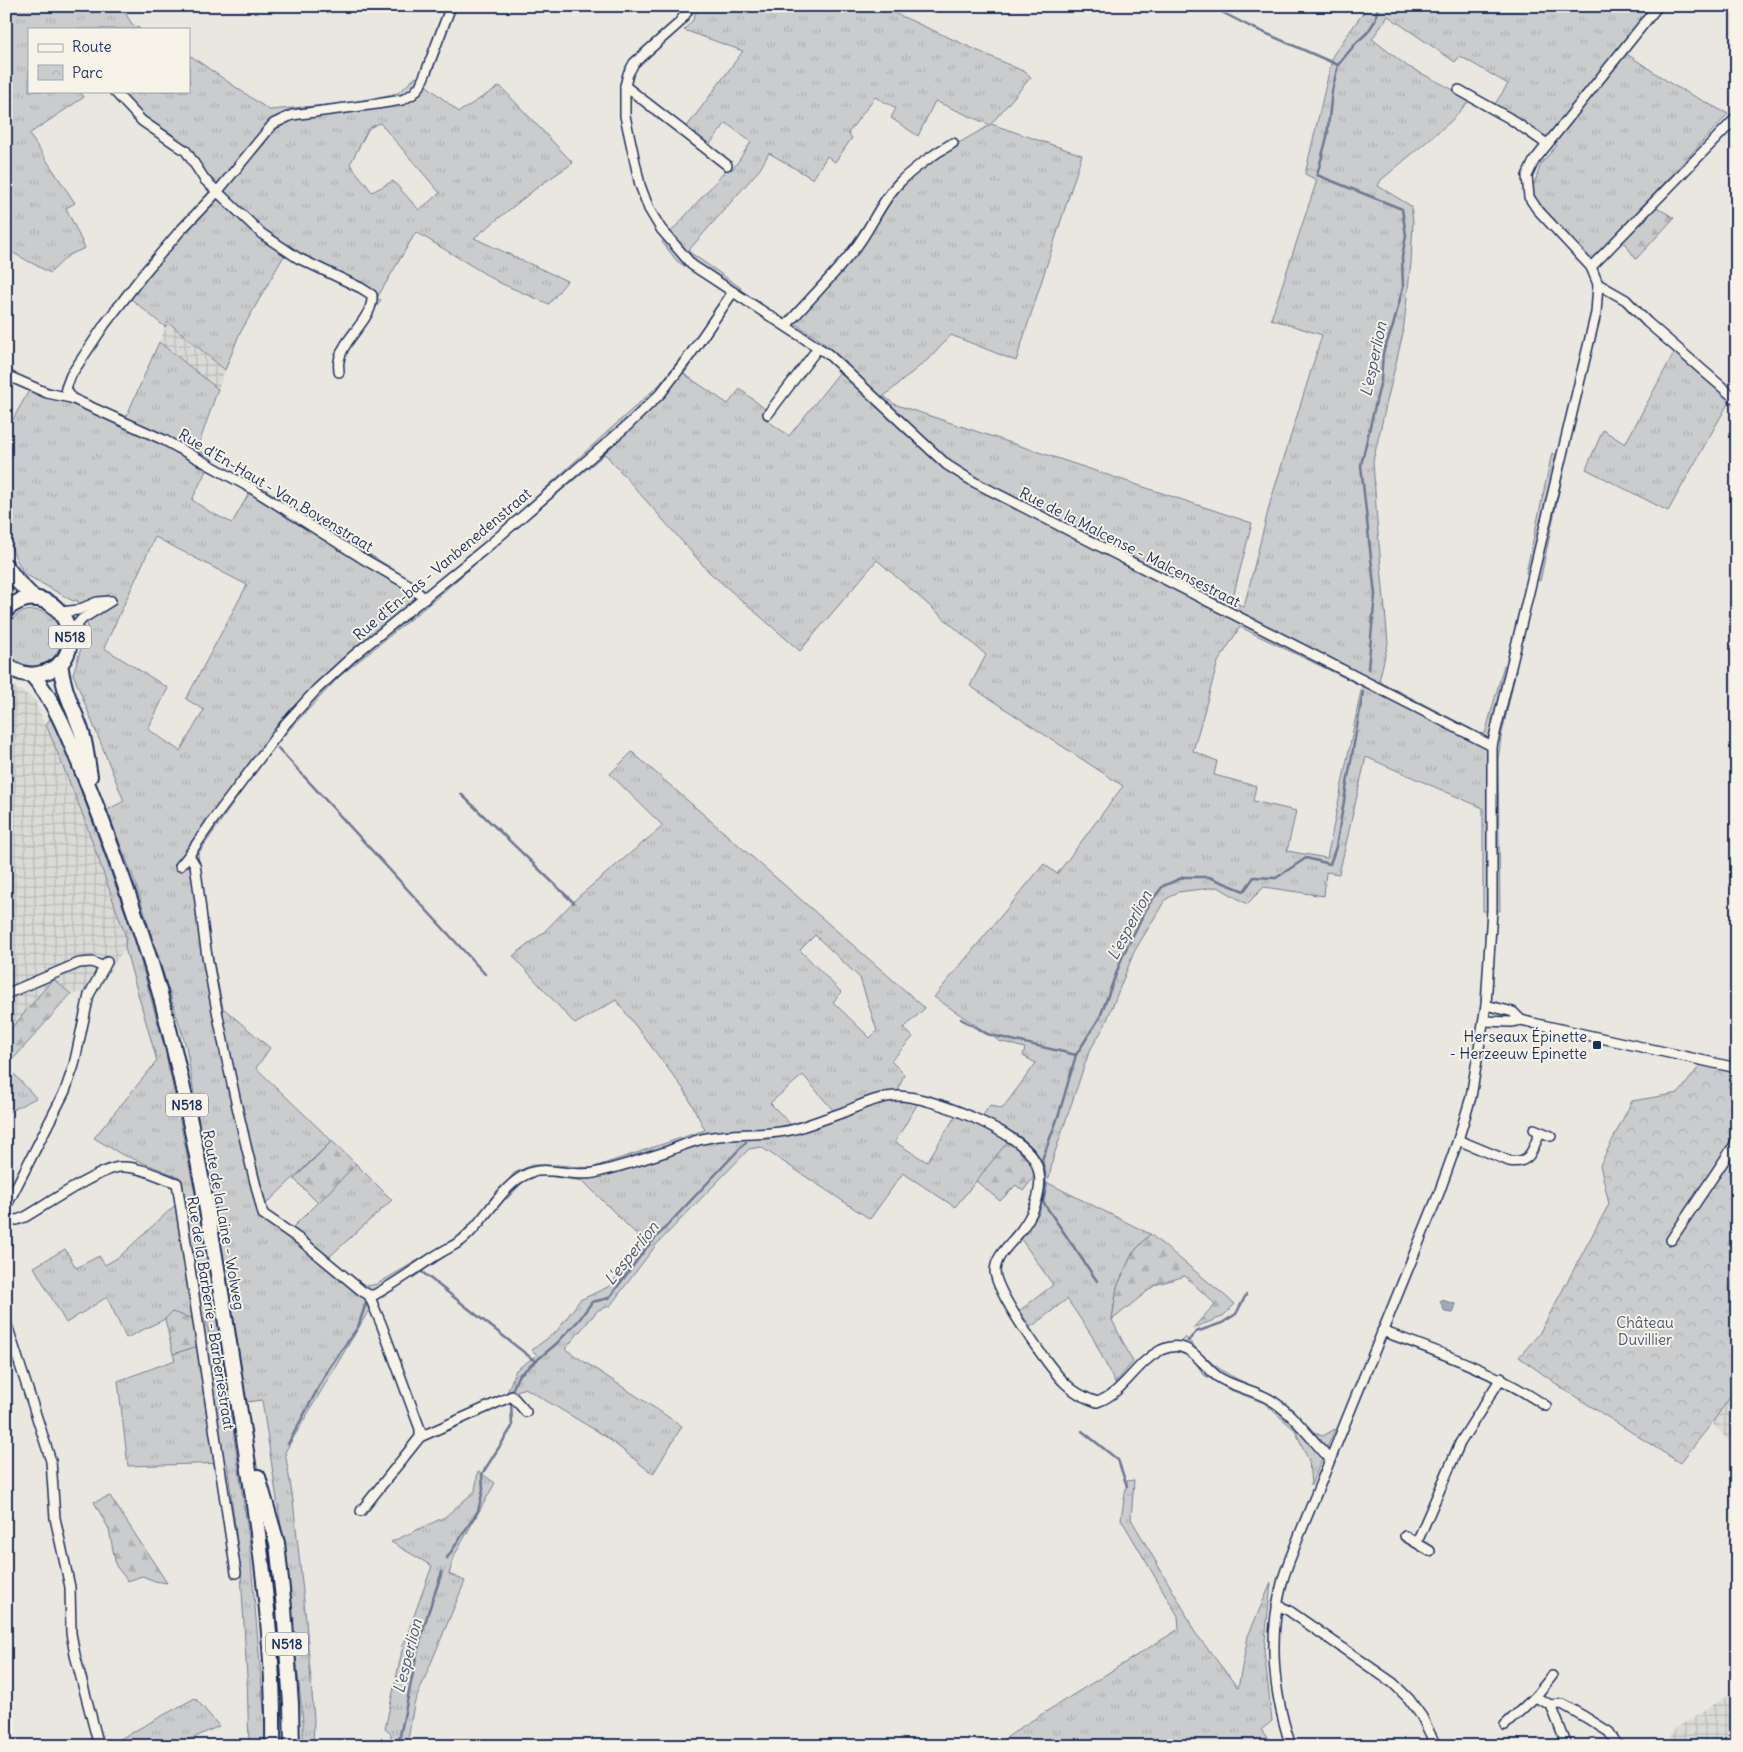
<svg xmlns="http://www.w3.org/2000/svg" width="1743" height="1752" font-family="Delius,sans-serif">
	<defs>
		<pattern id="industrial-grid" width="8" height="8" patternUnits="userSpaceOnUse" patternTransform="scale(1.25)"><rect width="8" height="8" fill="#dadad6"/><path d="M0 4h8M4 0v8" fill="none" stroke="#babbba"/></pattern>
		<pattern id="grass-tufts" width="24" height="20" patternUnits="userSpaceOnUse" patternTransform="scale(1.25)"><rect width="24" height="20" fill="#cbcccd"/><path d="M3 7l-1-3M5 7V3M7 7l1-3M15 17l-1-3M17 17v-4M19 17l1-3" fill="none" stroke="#aeb0b2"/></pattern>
		<pattern id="forest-firs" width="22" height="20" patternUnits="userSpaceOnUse" patternTransform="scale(1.25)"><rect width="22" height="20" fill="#cbcccd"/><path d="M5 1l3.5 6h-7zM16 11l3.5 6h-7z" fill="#aeb0b2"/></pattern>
		<pattern id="park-crowns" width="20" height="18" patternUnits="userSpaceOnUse" patternTransform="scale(1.25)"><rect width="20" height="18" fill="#cbcccd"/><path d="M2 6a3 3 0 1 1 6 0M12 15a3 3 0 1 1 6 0" fill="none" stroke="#aeb0b2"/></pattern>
	</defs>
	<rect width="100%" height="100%" fill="#eae7e0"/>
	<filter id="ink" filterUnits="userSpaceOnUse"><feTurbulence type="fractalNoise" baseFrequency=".02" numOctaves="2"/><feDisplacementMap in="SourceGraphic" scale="10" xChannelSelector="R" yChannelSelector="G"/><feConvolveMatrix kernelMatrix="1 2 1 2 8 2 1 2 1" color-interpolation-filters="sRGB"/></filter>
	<g filter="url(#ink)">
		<g fill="url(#industrial-grid)">
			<polygon points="168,322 225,370 218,389 159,342"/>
			<polygon points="6,682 34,699 81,810 126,937 125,948 95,992 71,994 53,979 6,1035"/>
			<polygon points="1737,1387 1737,1450 1712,1423"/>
			<polygon points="1737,1690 1737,1746 1667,1746 1673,1730"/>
		</g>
		<g fill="url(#grass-tufts)" stroke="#737e96" fill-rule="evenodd">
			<polygon points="6,6 121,6 132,24 140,29 29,29 29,91 79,91 84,97 29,134 75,203 66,208 85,248 69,255 50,273 6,249"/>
			<path d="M698 6H879L1025 72 1031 77 991 124 1082 155 1016 361 951 335 933 355 884 396 894 404 1252 523 1232 601 1244 607 1270 503 1322 335 1271 319 1317 180 1305 174 1333 55 1368 6H1653L1621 50 1673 85 1728 114 1592 261 1540 207 1532 190 1541 164 1557 145 1495 104 1508 84 1460 56 1455 62 1388 16 1372 39 1407 66 1471 99 1450 122 1381 180 1378 186 1411 206 1413 222 1411 263 1403 333 1373 461 1377 522 1388 643 1379 681 1479 733 1485 734 1504 665 1516 670 1501 738 1498 760 1500 911H1483V808L1366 757 1339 874 1326 872 1324 896 1264 887 1247 904 1218 887 1178 892 1165 900 1134 952 1105 1025 1089 1052 1053 1158 1049 1179 1037 1173 1009 1141 955 1207 903 1173 870 1219 761 1147 749 1149 656 1245 610 1306 598 1310 565 1349 682 1426 653 1474 605 1436 525 1388 506 1395 516 1370 537 1355 532 1350 557 1331 580 1300 608 1287 627 1265 642 1240 583 1181 540 1175 523 1182 507 1199 498 1193 514 1173 532 1165H558L591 1168 705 1130 685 1091 616 1000 575 1024 513 956 543 933 578 897 663 826 610 774 632 752 925 1008 904 1028 913 1037 891 1061 904 1074 899 1088V1102L909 1101 918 1103 895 1142 927 1162 956 1115 977 1124 990 1105 1002 1109 1036 1063 1023 1056 1025 1048 999 1041 934 997 1044 864 1057 874 1123 786 970 686 986 655 877 560 800 651 709 572 605 454 512 532 505 525 660 384 697 337 725 293 677 261 662 242 726 170 733 169 751 142 726 123 709 145 686 128 743 51 684 30 693 20ZM875 97 896 108 891 118 918 136 935 101 990 125 943 152 900 184 876 220 870 216 842 257 786 317 820 340 847 363 789 436 764 418 763 413 765 409 740 389 728 404 684 374 741 288 688 251 760 169 769 153 813 179 827 156 835 162 852 138 848 133ZM1240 627 1362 686 1327 858 1287 851 1296 811 1253 801 1256 786 1214 775 1217 761 1193 751 1218 662ZM815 935 860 978 877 1031 870 1038 833 1002 841 992 800 950ZM803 1075 838 1116 797 1131 770 1103Z"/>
			<path d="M189 55 269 110 349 103 398 93 416 77 459 112 500 86 573 163 539 186 474 238 567 281 549 304 500 283 416 232 377 298 381 300 353 341 346 337 367 304 366 297 285 254 239 335 225 370 168 322 165 327 130 298 191 226 223 192 207 177 187 148 172 134 139 114 127 98 133 91H189ZM380 123 440 193 419 210 393 181 372 192 350 164 369 128Z"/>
			<path d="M159 342 218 389 197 449 212 458 192 500 210 512 232 523 255 483 417 584 426 592 466 557 474 565 434 600 340 676 271 749 198 854 212 954 223 1008 270 1048 256 1068 332 1141 264 1206 260 1219 287 1233 356 1164 392 1200 329 1257 359 1282 368 1286 377 1284 456 1238 477 1218 486 1224 443 1258 378 1299 366 1300 369 1310 285 1452 293 1500 306 1620 314 1719 313 1746H303V1722L284 1546 262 1400 246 1402 186 1046 135 882 107 810 124 801 73 674 88 626 77 600 73 601 23 573 6 536V432L33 383 55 389 75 403 123 424ZM155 537 247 585 186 699 204 710 180 751 148 729 168 688 104 648Z"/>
			<polygon points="1675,351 1730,400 1668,511 1586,469 1603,430 1625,444"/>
			<polygon points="1552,453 1566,459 1540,581 1526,573"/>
			<circle cx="33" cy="638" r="28"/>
			<polygon points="52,715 89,812 135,940 165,1049 206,1246 249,1539 266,1733 264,1746 249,1746 247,1677 241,1573 227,1463 128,1466 118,1381 175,1360 173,1354 210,1342 172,1312 165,1319 126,1338 107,1297 66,1323 34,1267 65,1249 76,1268 99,1256 105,1265 119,1257 184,1197 179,1177 121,1154 94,1138 157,1061 125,948 126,937 81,810 46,725"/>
			<polygon points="7,1066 36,1098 6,1113 6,1067"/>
			<polygon points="1048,1183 1150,1234 1132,1254 1117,1287 1112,1320 1133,1362 1115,1383 1092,1336 1067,1299 1031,1327 1019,1311 1053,1285 1021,1239 1039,1213"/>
			<path d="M1185 1337C1197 1349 1208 1361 1223 1371 1243 1384 1269 1391 1288 1407 1303 1420 1302 1429 1323 1436L1335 1429 1311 1485 1309 1461 1295 1430 1264 1403 1228 1389 1204 1375 1192 1358 1173 1350Z"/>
			<polygon points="478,1471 495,1483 454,1556 449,1574 465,1581 414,1704 407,1746 390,1746 391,1734 385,1729 403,1646 432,1566 391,1542 445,1517 475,1491"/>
			<polygon points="1134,1480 1131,1519 1184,1610 1194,1631 1238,1688 1248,1636 1271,1583 1264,1650 1272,1721 1261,1730 1274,1746 995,1746 1023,1726 1179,1629 1178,1616 1121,1519 1127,1481"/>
			<polygon points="195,1698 219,1726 176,1746 107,1746"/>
		</g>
		<g fill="url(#forest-firs)" stroke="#737e96">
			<polygon points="1647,201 1674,218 1636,259 1617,233"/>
			<polygon points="53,979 71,994 6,1067 6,1035"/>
			<polygon points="1009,1140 1030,1160 1037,1173 1023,1191 1016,1185 1000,1201 976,1181"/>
			<polygon points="332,1141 356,1164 318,1203 294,1179"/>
			<polygon points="1150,1234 1235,1304 1222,1317 1193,1328 1215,1304 1185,1276 1155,1285 1112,1320 1117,1287 1132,1254"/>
			<polygon points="172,1312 207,1323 210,1342 173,1354 165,1319"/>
			<polygon points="110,1496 167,1583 155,1581 142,1576 128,1581 116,1566 109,1529 94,1502"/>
		</g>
		<polygon fill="url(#park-crowns)" stroke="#737e96" points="1701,1064 1737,1073 1737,1387 1712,1423 1680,1463 1565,1390 1519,1357 1539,1334 1609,1204 1600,1165 1632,1101 1679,1093"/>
		<polygon fill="#a3a8b4" stroke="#6d7892" points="1442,1300 1455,1304 1455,1309 1453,1313 1445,1312 1440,1301"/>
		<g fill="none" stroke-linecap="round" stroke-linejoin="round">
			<g stroke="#6d7892" stroke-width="2.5">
				<polyline points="1210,6 1249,26 1338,65"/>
				<polyline points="1368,669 1375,595 1361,465 1381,380 1383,353 1393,326 1403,287 1402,257 1406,235 1402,209 1317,175 1327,137 1332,91 1338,65 1356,43 1367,33 1375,21 1378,6"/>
				<polyline points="278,748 485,974"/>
				<polyline points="461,794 574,903"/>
				<polyline points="961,1019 987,1034 1076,1055 1100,1017 1123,955 1149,904 1163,886 1184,877 1209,877 1244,891 1254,877 1276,878 1306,858 1330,864 1336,847 1363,692"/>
				<polyline points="1076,1055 1059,1114 1042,1160 1045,1173 1046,1187 1043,1202 1097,1281"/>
				<polyline points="422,1272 535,1361"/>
				<polyline points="1188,1341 1196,1332 1222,1323 1236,1314 1246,1295"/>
				<polyline points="511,1393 518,1376 556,1344 579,1320 592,1302 609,1298 647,1247 746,1142"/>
				<polyline points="1082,1431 1118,1460 1127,1486"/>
				<polyline points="288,1444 329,1368 358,1327 366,1303"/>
				<polyline points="447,1558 478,1511 483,1490 482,1474 512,1427 511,1399"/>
				<polyline points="398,1746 417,1653 428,1613 442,1572"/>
			</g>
			<defs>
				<g id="minor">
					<polyline points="688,6 687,12 678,24 634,63 628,74 625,86 625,116 640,185 649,209 661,229 692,265 828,354 947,465 974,482 1492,746"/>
					<polyline points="625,86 727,165"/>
					<polyline points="1459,90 1509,118 1547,144"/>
					<path d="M114 91 142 121 186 151 205 180 262 234 298 258 361 288 372 295C374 319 343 337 339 361 338 364 339 369 339 372"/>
					<polyline points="1591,267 1736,118"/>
					<polyline points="1598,284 1626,300 1647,322 1737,400"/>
					<path d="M786 326C808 301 832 277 853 251 870 231 879 204 898 184 911 170 935 153 953 143"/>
					<polyline points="6,375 47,393 71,398"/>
					<polyline points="768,414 818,348"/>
					<polyline points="425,599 409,585 362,558 251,488 164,440 71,398 66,388 71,375 105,324 145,272 179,232 218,191 273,124 292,115 377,104 402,100 413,94 420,86 426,72 451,6"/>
					<polyline points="61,612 78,610 97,602 110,601"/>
					<polyline points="70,633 82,619 111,601"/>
					<path d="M189 855 195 865C200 895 202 926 207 956 222 1043 241 1129 263 1214L299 1239 362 1291 369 1295H374C395 1284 415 1269 435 1256 444 1250 454 1246 462 1240 485 1222 503 1181 532 1172 551 1167 573 1177 594 1173 619 1167 644 1159 668 1151 681 1146 694 1140 707 1138 736 1132 766 1137 795 1129 811 1124 827 1118 844 1112 861 1105 879 1096 898 1096 930 1096 1021 1132 1035 1161 1046 1183 1036 1210 1022 1229 1013 1242 996 1254 995 1271 995 1291 1050 1370 1066 1384 1075 1393 1085 1398 1097 1402 1124 1393 1135 1363 1161 1350 1190 1337 1199 1363 1218 1377 1235 1388 1257 1390 1274 1402 1295 1416 1312 1440 1330 1459"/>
					<polyline points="180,866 189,855 213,820 286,723 317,689 353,656 487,547 629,424 661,393 690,355 733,292"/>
					<polyline points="6,994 79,963 92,962 104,967"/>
					<polyline points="1486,1005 1513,1012 1521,1020 1533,1023 1737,1068"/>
					<polyline points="1484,1021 1511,1022 1521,1020"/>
					<polyline points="1534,1129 1551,1136"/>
					<path d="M1458 1140 1509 1161C1531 1165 1533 1148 1540 1132"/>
					<polyline points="6,1207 65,1091 74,1065 89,995 107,962"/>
					<path d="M6 1219 17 1220 25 1217C46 1205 100 1168 121 1167 139 1166 160 1177 177 1183L236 1573"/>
					<polyline points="1671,1240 1737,1141"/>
					<polyline points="6,1322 51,1461 55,1518 70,1587 71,1633 75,1655 99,1746"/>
					<path d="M1382 1331C1439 1352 1496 1372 1546 1406"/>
					<polyline points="420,1437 512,1396 526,1412"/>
					<polyline points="361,1511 420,1437 420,1429 382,1326 369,1295"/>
					<polyline points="1405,1536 1430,1551"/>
					<polyline points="1417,1542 1460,1443 1501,1378"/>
					<polyline points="1277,1605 1288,1610 1393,1683 1409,1699 1422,1717 1436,1746"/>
					<polyline points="1535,1697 1551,1705 1562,1704 1585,1717 1609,1732 1618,1746"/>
					<polyline points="1551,1705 1567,1746"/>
					<polyline points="1505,1725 1535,1697 1552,1676"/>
					<path d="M1291 1746C1273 1693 1268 1638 1282 1583 1286 1567 1293 1552 1299 1536L1439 1193 1458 1140 1471 1097 1486 1005 1492 910V746L1596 313 1598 284 1591 267 1537 209 1529 197 1527 176 1534 161 1658 6"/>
				</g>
				<g id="trunk">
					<polyline points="6,566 17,581 35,599"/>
					<path d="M6 610C57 567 100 659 42 673 29 677 16 673 6 664"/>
					<path d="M60 663C63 690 72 705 81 730 86 744 87 761 90 776"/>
					<path d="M32 675C55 701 68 736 81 768 90 790 99 812 107 835 126 887 145 940 160 994 194 1121 215 1251 235 1381 254 1502 275 1623 273 1746"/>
					<polyline points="258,1477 277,1543 284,1608 291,1704 292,1746"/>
				</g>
			</defs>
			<use href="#minor" stroke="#1b2f5e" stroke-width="12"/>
			<use href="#trunk" stroke="#1b2f5e" stroke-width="18"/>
			<use href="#minor" stroke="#f7f3e8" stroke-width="9"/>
			<use href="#trunk" stroke="#f7f3e8" stroke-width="14"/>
		</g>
	</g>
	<rect fill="#1b2f5e" stroke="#f7f3e8" stroke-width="2" x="1592" y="1040" width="10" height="10" rx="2.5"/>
	<g text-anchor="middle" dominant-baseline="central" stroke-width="4" stroke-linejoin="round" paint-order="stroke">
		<g fill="#f7f3e8" stroke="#5d6a87" stroke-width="1">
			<rect x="49" y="625.5" width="42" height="23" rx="4"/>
			<rect x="166" y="1093.5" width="42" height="23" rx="4"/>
			<rect x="266" y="1632.5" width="42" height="23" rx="4"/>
		</g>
		<g font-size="14" font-weight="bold" fill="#1b2f5e">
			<text x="70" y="637">N518</text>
			<text x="187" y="1105">N518</text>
			<text x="287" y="1644">N518</text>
		</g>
		<g font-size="15" fill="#1b2f5e" stroke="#f7f3e8">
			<text transform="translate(276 490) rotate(31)">Rue d'En-Haut - Van Bovenstraat</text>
			<text transform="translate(1130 547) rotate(27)">Rue de la Malcense - Malcensestraat</text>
			<text transform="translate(442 564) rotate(-40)">Rue d'En-bas - Vanbenedenstraat</text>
			<text transform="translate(224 1220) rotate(80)">Route de la Laine - Wolweg</text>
			<text transform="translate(211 1313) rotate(81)">Rue de la Barberie - Barberiestraat</text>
		</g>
		<g font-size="15" fill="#1b2f5e" stroke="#f7f3e8" text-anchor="end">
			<text x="1587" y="1036">Herseaux Épinette<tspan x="1587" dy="17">- Herzeeuw Epinette</tspan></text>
		</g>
		<g font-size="15" fill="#47567a" stroke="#f7f3e8">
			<text x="1645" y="1322">Château<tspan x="1645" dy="17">Duvillier</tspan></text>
		</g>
		<g font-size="16" font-style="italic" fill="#445378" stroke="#f7f3e8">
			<text transform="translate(1373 359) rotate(-78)">L'esperlion</text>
			<text transform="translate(1129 925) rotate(-62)">L'esperlion</text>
			<text transform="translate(631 1253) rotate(-51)">L'esperlion</text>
			<text transform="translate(407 1656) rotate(-76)">L'esperlion</text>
		</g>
	</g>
	<rect width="1743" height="1752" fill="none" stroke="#f7f3e8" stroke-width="25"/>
	<rect x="12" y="12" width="1718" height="1727" fill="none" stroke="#1b2f5e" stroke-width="2" filter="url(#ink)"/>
	<rect x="28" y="28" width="162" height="65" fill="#f7f3e8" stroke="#9fa5b1"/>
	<rect x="38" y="44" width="25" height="8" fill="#f7f3e8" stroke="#9fa5b1"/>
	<text x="72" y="52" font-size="15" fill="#1b2f5e">Route</text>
	<rect x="38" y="65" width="25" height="15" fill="url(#park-crowns)" stroke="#9fa5b1"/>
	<text x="72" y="78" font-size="15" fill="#1b2f5e">Parc</text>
</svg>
